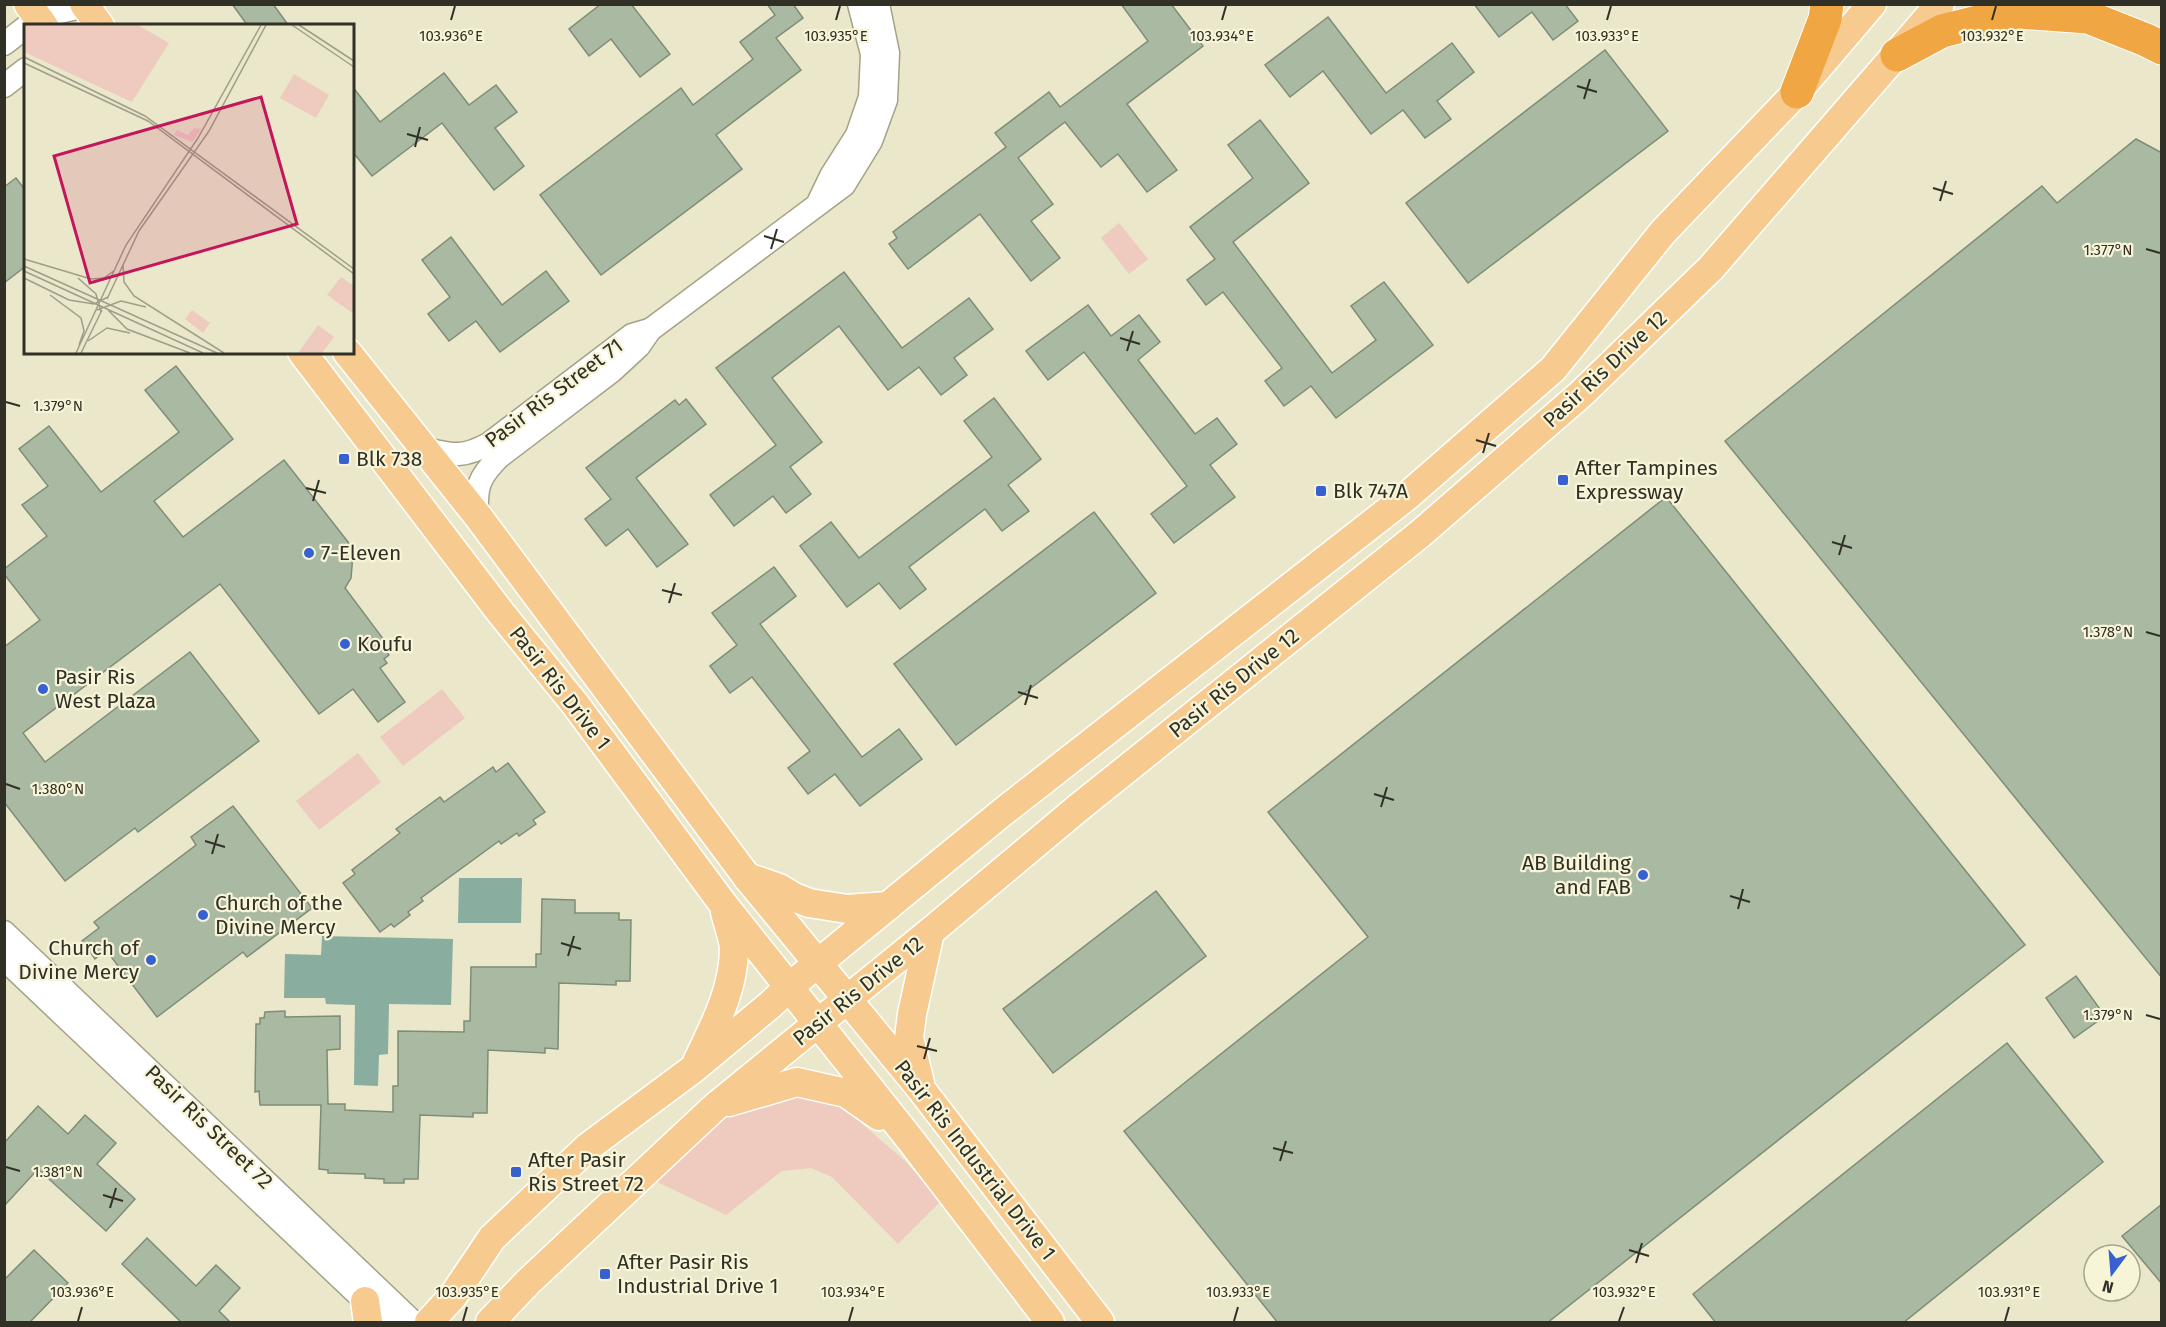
<svg xmlns="http://www.w3.org/2000/svg" width="2166" height="1327" font-family="'Fira Sans',sans-serif">
	<rect width="100%" height="100%" fill="#eae7cb"/>
	<g fill="#efcbbf">
		<polygon points="1119,223 1148,259 1129,274 1101,238"/>
		<polygon points="442,689 465,718 403,766 380,737"/>
		<polygon points="358,753 381,782 319,830 296,801"/>
		<polygon points="791,1090 837,1102 905,1161 941,1201 898,1244 832,1177 811,1168 782,1171 726,1215 653,1180 728,1109"/>
	</g>
	<g fill="#89ad9e">
		<polygon points="459,878 522,878 521,923 458,923"/>
		<polygon points="322,936 453,939 451,1005 389,1004 388,1054 379,1055 378,1086 354,1085 355,1005 326,1004 325,998 284,998 285,954 321,955"/>
	</g>
	<g fill="#aabaa2" stroke="#7e8d77" stroke-width="1.5">
		<polygon points="232,4 273,4 289,26 248,26"/>
		<polygon points="601,4 631,4 670,54 640,77 611,39 589,56 569,29"/>
		<polygon points="767,4 793,4 803,18 776,38 801,70 716,135 742,169 601,275 540,195 681,88 693,105 753,59 740,42 775,15"/>
		<polygon points="1121,4 1171,4 1203,46 1127,104 1177,170 1147,192 1118,154 1101,167 1065,122 1018,158 1053,204 1031,221 1060,258 1031,281 980,214 908,269 889,244 897,238 893,232 1006,147 995,133 1049,92 1060,107 1148,41"/>
		<polygon points="1474,4 1565,4 1578,21 1553,40 1532,12 1499,37"/>
		<polygon points="1328,17 1386,93 1452,43 1474,72 1437,101 1451,119 1425,138 1403,110 1371,134 1323,71 1290,97 1265,65"/>
		<polygon points="1605,50 1668,131 1468,283 1406,203"/>
		<polygon points="444,73 469,105 496,85 517,112 495,128 524,166 494,190 442,123 372,176 352,151 352,86 380,122"/>
		<polygon points="1260,120 1309,183 1233,242 1332,373 1376,340 1351,306 1384,282 1433,345 1336,418 1311,386 1284,406 1265,381 1282,368 1223,292 1206,305 1187,280 1215,259 1190,227 1253,178 1228,145"/>
		<polygon points="2136,139 2162,153 2162,978 1725,441 2042,186 2057,203"/>
		<polygon points="16,178 26,191 26,266 4,283 4,187"/>
		<polygon points="451,237 502,305 546,271 569,301 500,352 476,321 449,341 428,314 450,297 422,260"/>
		<polygon points="844,272 902,348 969,298 993,329 954,358 967,375 941,395 919,367 888,390 839,326 772,378 822,442 790,467 811,494 786,513 773,496 734,526 710,495 776,445 716,368"/>
		<polygon points="1088,305 1111,336 1139,315 1160,342 1138,360 1195,434 1217,418 1237,444 1210,465 1235,497 1174,543 1151,514 1187,486 1084,352 1048,380 1026,351"/>
		<polygon points="176,366 233,439 154,501 183,537 284,460 348,542 353,554 351,578 345,588 390,648 386,651 389,655 384,659 387,663 380,668 405,702 378,722 353,689 319,714 220,584 23,733 45,762 190,652 259,741 138,832 135,828 65,881 4,802 4,647 40,620 4,574 4,569 47,536 22,505 48,486 19,449 49,426 101,492 179,432 145,390"/>
		<polygon points="994,398 1041,459 1008,485 1029,511 1002,531 985,509 909,567 926,589 900,609 879,583 847,607 800,546 831,522 859,558 992,457 964,421"/>
		<polygon points="686,399 706,424 636,478 688,544 657,567 628,529 606,546 585,519 611,499 586,468 675,400 679,405"/>
		<polygon points="1666,497 2025,945 1547,1323 1278,1323 1124,1131 1368,937 1268,812"/>
		<polygon points="1094,512 1156,593 956,745 894,664"/>
		<polygon points="774,567 796,596 760,624 862,757 899,729 922,759 860,806 835,774 808,794 788,768 810,751 752,677 730,693 710,666 737,645 712,613"/>
		<polygon points="508,763 545,812 533,820 536,824 519,836 517,833 501,844 499,841 421,898 423,901 408,912 410,915 394,927 391,924 380,932 343,883 355,874 352,870 400,833 396,829 440,797 444,802 493,767 496,772"/>
		<polygon points="233,806 312,908 247,957 243,952 157,1017 106,950 95,959 82,941 99,928 94,922 196,845 191,837"/>
		<polygon points="1156,891 1206,956 1053,1073 1003,1009"/>
		<polygon points="542,899 575,900 575,913 619,913 619,920 631,920 630,981 616,981 616,985 559,983 558,1049 545,1048 545,1053 488,1050 487,1113 473,1113 473,1117 420,1115 418,1179 404,1179 404,1183 384,1183 384,1179 365,1178 365,1174 328,1173 328,1170 319,1169 321,1105 260,1105 259,1091 255,1092 256,1024 260,1024 260,1018 264,1018 265,1012 285,1011 285,1017 340,1016 340,1049 327,1050 328,1104 345,1104 345,1110 393,1112 393,1086 398,1086 398,1031 464,1032 464,1021 470,1021 471,967 536,967 536,954 541,954"/>
		<polygon points="2076,976 2105,1016 2074,1038 2046,998"/>
		<polygon points="2007,1043 2103,1162 1903,1323 1716,1323 1693,1294"/>
		<polygon points="38,1106 68,1134 85,1115 116,1143 97,1164 135,1199 106,1231 38,1169 4,1206 4,1143"/>
		<polygon points="2162,1204 2162,1284 2122,1236"/>
		<polygon points="147,1238 196,1286 216,1265 240,1288 219,1311 231,1323 182,1323 122,1264"/>
		<polygon points="34,1250 68,1283 29,1323 4,1323 4,1280"/>
	</g>
	<g fill="none" stroke-linecap="round" stroke-linejoin="round">
		<defs>
			<g id="minor">
				<polyline points="28,26 38,17 85,6"/>
				<polyline points="4,44 26,27"/>
				<polyline points="4,86 26,69"/>
				<polyline points="819,201 831,176 857,135 870,97 872,54 859,4"/>
				<path d="M422 448C452 455 462 459 490 443L632 335 649 330"/>
				<path d="M477 515C476 487 478 478 499 457L612 371 639 346 650 330 844 185 871 141 886 100 888 53 878 4"/>
				<polyline points="4,932 413,1322"/>
				<polyline points="4,959 387,1322"/>
			</g>
			<g id="major">
				<polyline points="28,4 44,26"/>
				<polyline points="84,4 100,26"/>
				<polyline points="302,352 501,613 575,704 723,904 909,1138 1050,1322"/>
				<polyline points="347,352 477,515 747,877 921,1089 1100,1322"/>
				<polyline points="747,877 779,888 794,897 809,903 847,909 888,906"/>
				<path d="M697 1062C714 1026 734 990 734 948 733 937 728 924 725 912"/>
				<polyline points="920,1083 909,1038 912,1014 930,932"/>
				<polyline points="729,1102 797,1082 846,1093 879,1116"/>
				<polyline points="365,1301 368,1322"/>
				<polyline points="429,1322 453,1296 492,1238 588,1147 693,1069 770,1005 789,987 1004,811 1406,497 1553,369 1663,232 1797,92 1872,4"/>
				<polyline points="490,1322 528,1282 716,1106 930,932 1078,808 1420,534 1581,394 1711,268 1940,4"/>
			</g>
			<g id="highway">
				<polyline points="1897,55 1942,31 2017,12 2088,17 2146,40 2162,48"/>
				<polyline points="1797,92 1825,19 1827,4"/>
			</g>
		</defs>
		<use href="#minor" stroke="#a5a288" stroke-width="25"/>
		<use href="#major" stroke="#fff" stroke-width="31"/>
		<use href="#highway" stroke="#fff" stroke-width="35"/>
		<use href="#minor" stroke="#fff" stroke-width="22"/>
		<use href="#major" stroke="#f7ca8f" stroke-width="28"/>
		<use href="#highway" stroke="#f1a644" stroke-width="33"/>
	</g>
	<path fill="none" stroke="#313026" stroke-width="2" d="M451 20 455 6M836 20 840 6M1222 20 1226 6M1607 20 1611 6M1992 20 1996 6M1577 86 1597 92M1584 99 1590 79M407 134 428 140M415 147 420 127M1933 188 1953 194M1940 201 1946 181M764 236 784 242M771 249 777 229M2146 249 2160 253M1120 338 1140 344M1127 351 1133 331M6 402 20 406M1476 440 1496 446M1483 453 1489 433M306 488 326 493M313 501 319 480M1832 542 1852 548M1839 555 1845 535M662 590 682 595M669 603 675 583M2146 632 2160 636M1018 692 1038 698M1025 705 1031 685M6 784 20 789M1374 794 1394 800M1381 807 1387 787M205 841 225 847M212 854 218 834M1730 896 1750 902M1738 909 1743 889M561 943 581 949M568 956 574 936M2146 1015 2160 1019M917 1046 937 1051M924 1059 930 1038M1273 1148 1293 1153M1280 1161 1286 1141M6 1167 20 1171M103 1195 123 1201M110 1208 116 1188M1629 1250 1649 1256M1636 1263 1642 1243M78 1321 82 1307M463 1321 467 1307M849 1321 853 1307M1234 1321 1238 1307M1619 1321 1624 1307M2005 1321 2009 1307"/>
	<g fill="#3760d0" stroke="#f7f4d8" stroke-width="2">
		<rect x="338" y="453" width="12" height="12" rx="3"/>
		<rect x="1557" y="474" width="12" height="12" rx="3"/>
		<rect x="1315" y="485" width="12" height="12" rx="3"/>
		<circle cx="309" cy="553" r="6"/>
		<circle cx="345" cy="644" r="6"/>
		<circle cx="43" cy="689" r="6"/>
		<circle cx="1643" cy="875" r="6"/>
		<circle cx="203" cy="915" r="6"/>
		<circle cx="151" cy="960" r="6"/>
		<rect x="510" y="1166" width="12" height="12" rx="3"/>
		<rect x="599" y="1268" width="12" height="12" rx="3"/>
	</g>
	<g text-anchor="middle" dominant-baseline="central" stroke-width="4.5" stroke-linejoin="round" paint-order="stroke">
		<g font-size="21" fill="#313026" stroke="#f7f4d8">
			<text transform="translate(1605 369) rotate(-43)">Pasir Ris Drive 12</text>
			<text transform="translate(554 393) rotate(-37)">Pasir Ris Street 71</text>
			<text transform="translate(1234 683) rotate(-39)">Pasir Ris Drive 12</text>
			<text transform="translate(560 688) rotate(52)">Pasir Ris Drive 1</text>
			<text transform="translate(858 991) rotate(-39)">Pasir Ris Drive 12</text>
			<text transform="translate(209 1127) rotate(44)">Pasir Ris Street 72</text>
			<text transform="translate(975 1160) rotate(52)">Pasir Ris Industrial Drive 1</text>
		</g>
		<g font-size="21" fill="#313026" stroke="#f7f4d8" text-anchor="start">
			<text x="356" y="459">Blk 738</text>
			<text x="1575" y="468">After Tampines<tspan x="1575" dy="24">Expressway</tspan></text>
			<text x="1333" y="491">Blk 747A</text>
			<text x="321" y="553">7-Eleven</text>
			<text x="357" y="644">Koufu</text>
			<text x="55" y="677">Pasir Ris<tspan x="55" dy="24">West Plaza</tspan></text>
			<text x="1631" y="863" text-anchor="end">AB Building<tspan x="1631" dy="24">and FAB</tspan></text>
			<text x="215" y="903">Church of the<tspan x="215" dy="24">Divine Mercy</tspan></text>
			<text x="139" y="948" text-anchor="end">Church of<tspan x="139" dy="24">Divine Mercy</tspan></text>
			<text x="528" y="1160">After Pasir<tspan x="528" dy="24">Ris Street 72</tspan></text>
			<text x="617" y="1262">After Pasir Ris<tspan x="617" dy="24">Industrial Drive 1</tspan></text>
		</g>
	</g>
	<g transform="translate(24 24)">
		<rect width="330" height="330" fill="#eae7cb"/>
		<path d="M0 1H114L145 19 108 78 0 28ZM270 50 305 71 292 94 256 74ZM170 104 178 105 168 118 150 111 153 106 164 111ZM317 253 330 262V290L303 271ZM168 286 186 299 179 309 161 295ZM294 301 310 313 298 329H274Z" fill="#efcbbf"/>
		<path fill="none" stroke="#a09e89" stroke-width="1.5" d="M268 1 330 43M275 1 330 37M0 33 121 92 330 245M0 39 124 97 330 250M0 235 67 255 80 254 91 246M99 240 100 258 110 272 200 329M0 242 193 329M0 247 179 329M0 254 45 276 70 280 84 273M54 254 72 270 77 288M26 271 57 294 60 307 55 321M83 275 115 207 185 107 242 1M73 286 97 277 122 283M84 286 103 305 166 329M64 317 83 304 106 309M52 329 102 221 174 114 237 1M57 329 78 286"/>
		<path fill="#c2185b" fill-opacity="0.15" stroke="#c2185b" stroke-width="3" d="M237 73 273 200 66 259 30 132Z"/>
		<rect width="330" height="330" fill="none" stroke="#313026" stroke-width="3"/>
	</g>
	<g font-size="15" text-anchor="middle" fill="#313026" stroke="#f7f4d8" stroke-width="4.5" stroke-linejoin="round" paint-order="stroke">
		<text x="451" y="41">103.936°E</text>
		<text x="836" y="41">103.935°E</text>
		<text x="1222" y="41">103.934°E</text>
		<text x="1607" y="41">103.933°E</text>
		<text x="1992" y="41">103.932°E</text>
		<text x="2108" y="255">1.377°N</text>
		<text x="58" y="411">1.379°N</text>
		<text x="2108" y="637">1.378°N</text>
		<text x="58" y="794">1.380°N</text>
		<text x="2108" y="1020">1.379°N</text>
		<text x="58" y="1177">1.381°N</text>
		<text x="82" y="1297">103.936°E</text>
		<text x="467" y="1297">103.935°E</text>
		<text x="853" y="1297">103.934°E</text>
		<text x="1238" y="1297">103.933°E</text>
		<text x="1624" y="1297">103.932°E</text>
		<text x="2009" y="1297">103.931°E</text>
	</g>
	<rect width="2166" height="1327" fill="none" stroke="#313026" stroke-width="12"/>
	<g transform="translate(2112 1273) rotate(196)"><circle r="28" fill="#f7f4d8" stroke="#a8a691" stroke-width="1.5"/>
	<path d="M0-4.5L10 22L0 15L-10 22Z" fill="#3760d0"/>
	<text y="-9" font-size="16" font-weight="bold" text-anchor="middle" fill="#313026">N</text>
	</g>
</svg>
